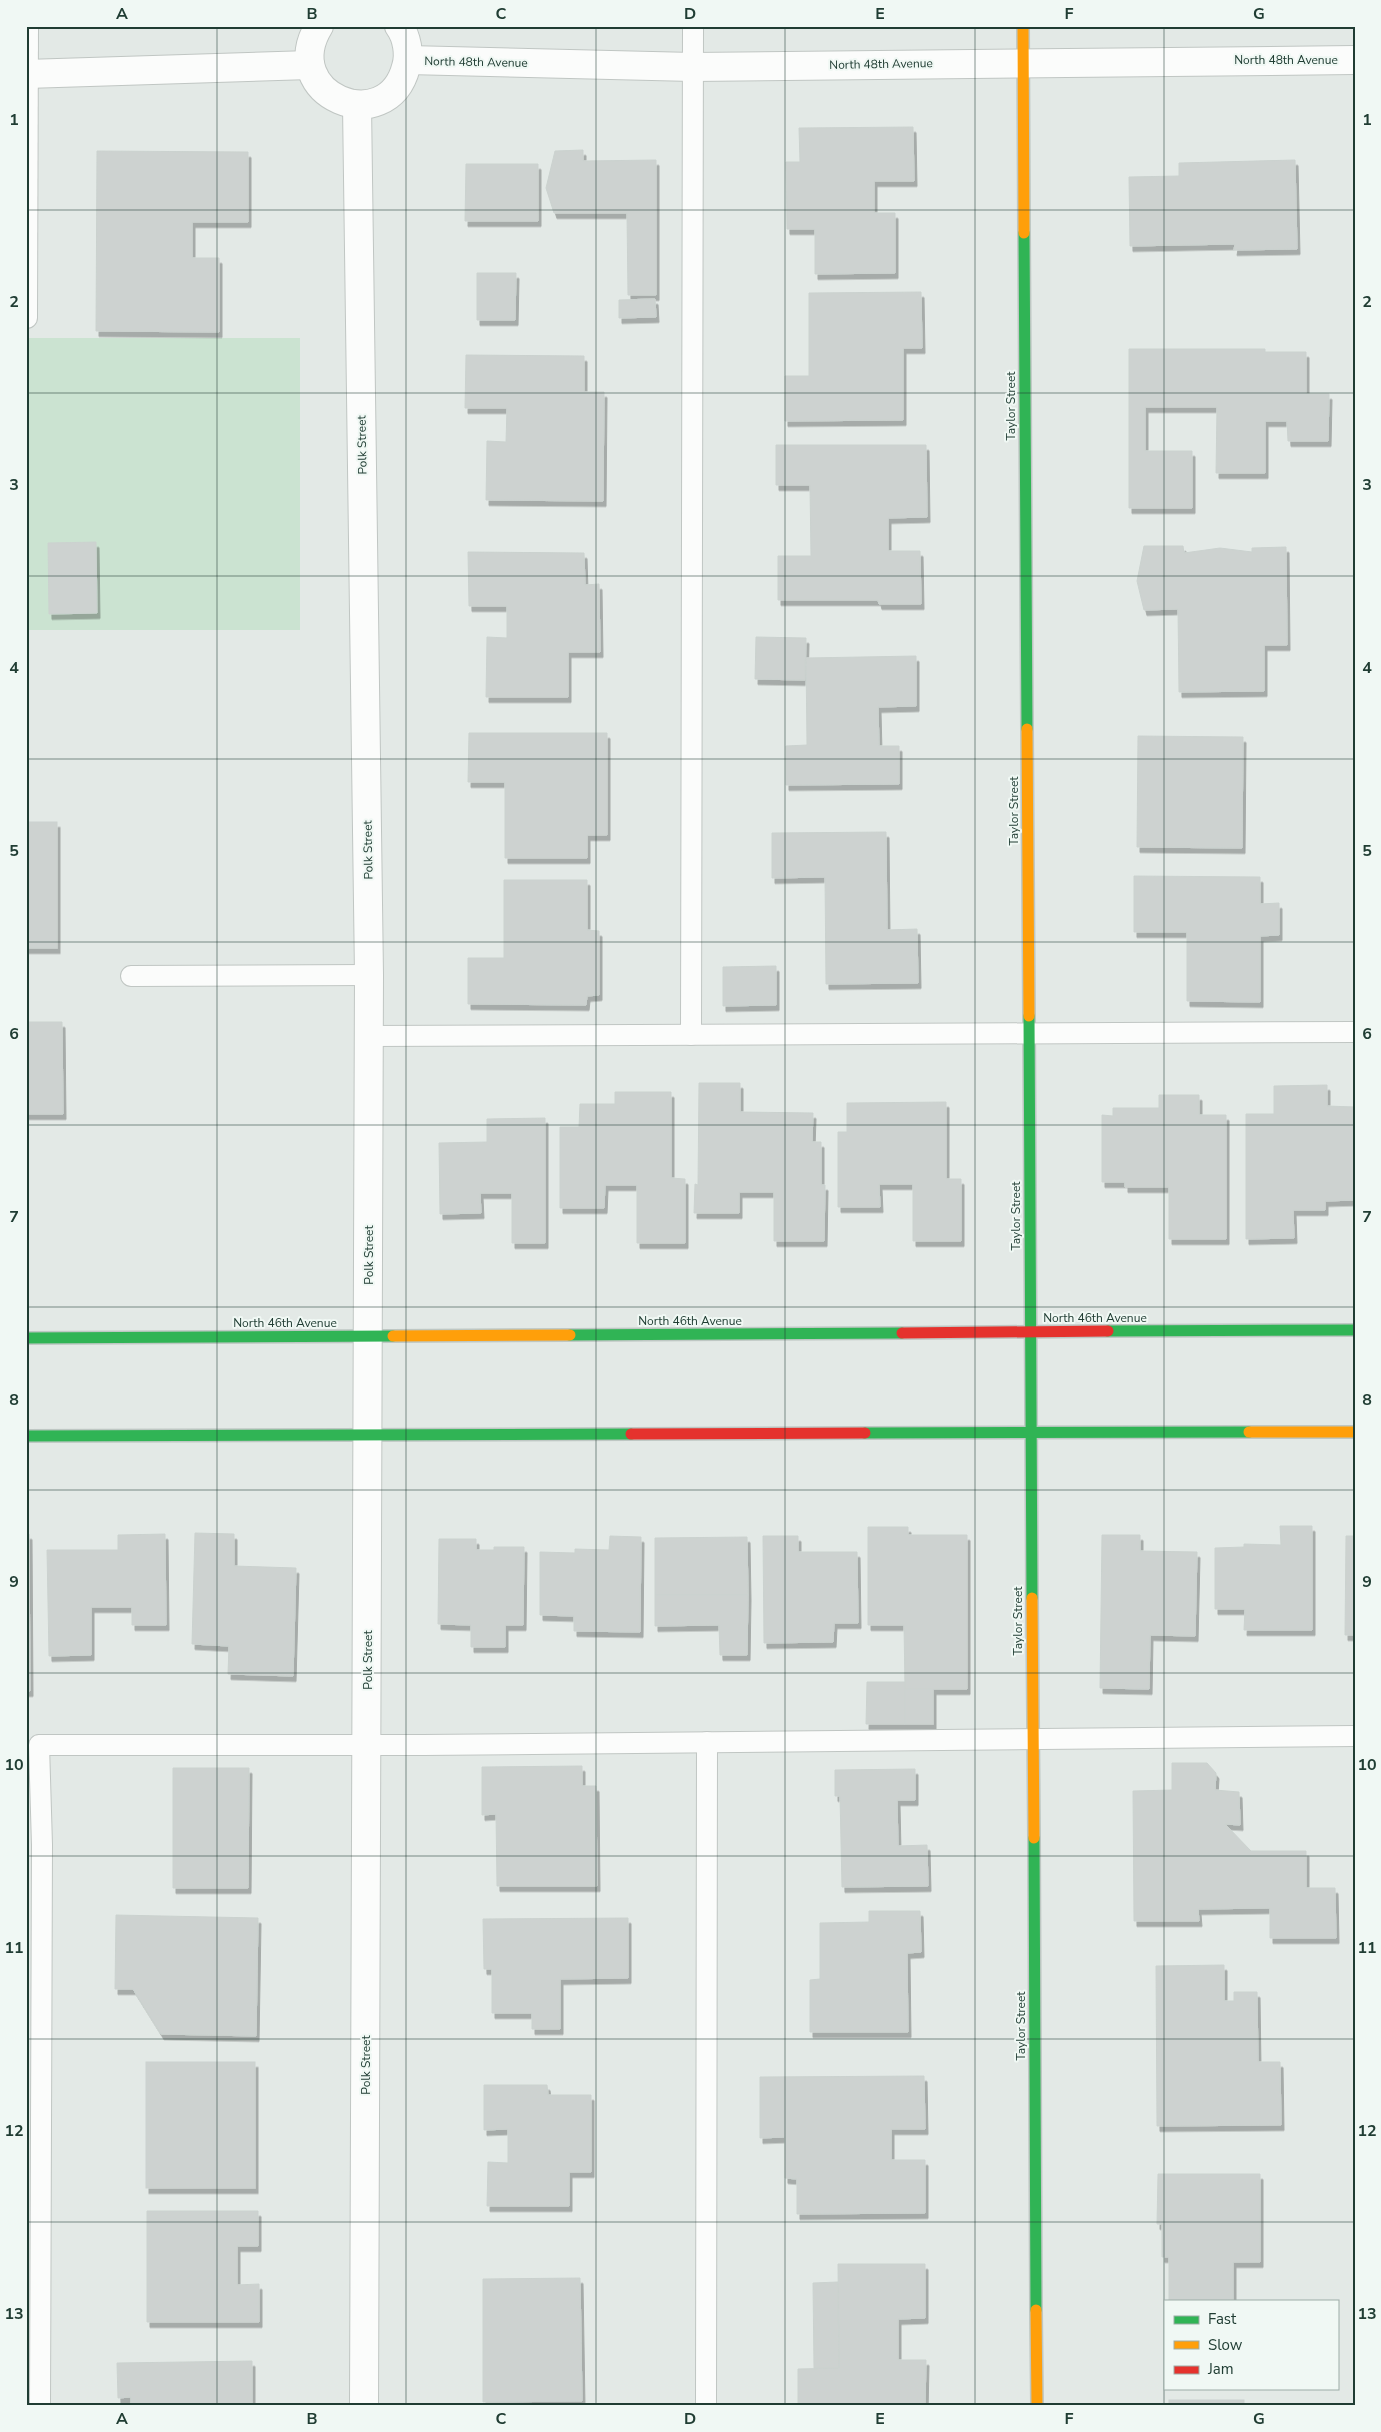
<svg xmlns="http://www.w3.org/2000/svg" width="1381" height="2432" font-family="'Nunito Sans',sans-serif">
	<defs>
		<filter id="shadow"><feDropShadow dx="3" dy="5.5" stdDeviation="0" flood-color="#0004"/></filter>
	</defs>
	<rect width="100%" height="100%" fill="#e3e9e6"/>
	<rect fill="#cbe3d1" x="26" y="338" width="274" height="292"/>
	<g fill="#cdd2d0" stroke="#cbd2cf" filter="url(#shadow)">
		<polygon points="913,127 914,181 874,181 874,213 895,213 895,273 815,274 815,229 787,229 786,162 800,162 799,128"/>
		<polygon points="583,150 583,161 656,160 656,295 628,295 627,213 554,213 546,188 555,151"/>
		<polygon points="97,151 248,152 248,222 192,222 192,258 219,258 219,332 96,331"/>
		<polygon points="1295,160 1297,249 1234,250 1235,244 1130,246 1129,177 1179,176 1179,163"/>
		<polygon points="466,164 538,164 538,221 465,221"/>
		<polygon points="477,273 516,273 515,320 477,320"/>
		<polygon points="921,292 922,348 903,348 903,420 785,421 785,376 809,376 809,293"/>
		<polygon points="655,299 656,317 619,318 619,300"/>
		<polygon points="1129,349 1265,349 1265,352 1306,352 1306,394 1329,394 1328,441 1288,441 1287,421 1265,421 1265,473 1216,473 1217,407 1145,407 1145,451 1192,451 1192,508 1129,508"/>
		<polygon points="466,355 584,356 584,392 604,392 603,501 486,500 487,441 506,442 507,408 465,408"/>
		<polygon points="776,445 926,445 927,517 888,518 888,551 920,551 921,604 879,604 878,600 778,600 778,556 811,556 810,485 776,485"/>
		<polygon points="96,542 97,613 49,614 48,543"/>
		<polygon points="1144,546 1183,546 1184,553 1220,548 1252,552 1252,548 1286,547 1287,645 1264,645 1264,691 1179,692 1178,609 1144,610 1137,581"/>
		<polygon points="468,552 584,553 585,585 599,584 600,652 568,652 568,697 486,697 487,637 507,638 507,606 469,606"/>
		<polygon points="756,637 806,638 805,680 755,679"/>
		<polygon points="916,656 916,706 878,707 879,746 899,746 899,784 786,785 786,746 807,745 806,658"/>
		<polygon points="469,733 607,733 607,835 587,835 587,858 505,858 505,782 468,782"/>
		<polygon points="1138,736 1243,737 1242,848 1137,847"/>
		<rect x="26" y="822" width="31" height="126"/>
		<polygon points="886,832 887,930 917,929 918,983 826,984 825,877 772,878 772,833"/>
		<polygon points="1134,876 1260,877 1260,904 1279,903 1279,935 1260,936 1260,1002 1187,1001 1187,932 1134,932"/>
		<polygon points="504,880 587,880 587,930 599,931 599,995 587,996 586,1005 468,1004 468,958 504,958"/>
		<polygon points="776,966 776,1005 723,1006 723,967"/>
		<polygon points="26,1022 62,1022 63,1114 26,1114"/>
		<polygon points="699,1083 740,1083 740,1112 813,1113 812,1142 821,1142 821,1185 825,1185 824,1241 774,1241 774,1192 739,1192 739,1213 694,1213 695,1184 698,1185"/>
		<polygon points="1327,1085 1327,1106 1355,1107 1355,1200 1325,1201 1325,1210 1293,1210 1294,1238 1246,1239 1246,1114 1274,1114 1274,1086"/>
		<polygon points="615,1092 671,1092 671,1178 685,1179 685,1243 637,1243 637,1185 605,1185 604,1208 560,1208 560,1127 579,1127 580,1104 615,1104"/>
		<polygon points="1159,1095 1199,1095 1199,1115 1226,1115 1226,1239 1169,1239 1169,1187 1125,1187 1125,1182 1102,1182 1102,1115 1113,1116 1113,1108 1159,1108"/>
		<polygon points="946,1102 946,1179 961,1179 961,1241 913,1241 913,1184 879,1184 880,1207 838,1207 838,1132 847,1132 847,1103"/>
		<polygon points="545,1118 545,1243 512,1243 512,1193 480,1193 481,1213 440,1214 439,1143 487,1142 487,1119"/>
		<polygon points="1280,1526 1312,1526 1312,1630 1244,1630 1245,1609 1215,1609 1215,1548 1244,1547 1244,1544 1281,1545"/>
		<polygon points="868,1527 908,1527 908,1535 967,1535 967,1689 905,1689 904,1625 868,1625"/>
		<polygon points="195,1533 234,1534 234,1566 296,1568 293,1676 228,1674 229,1646 192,1644"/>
		<polygon points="26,1534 29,1534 30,1691 26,1691"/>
		<polygon points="165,1534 166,1625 132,1625 132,1607 91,1607 91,1655 49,1656 47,1550 118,1550 118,1535"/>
		<polygon points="1102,1535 1140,1535 1140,1551 1197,1552 1195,1636 1150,1635 1149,1689 1100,1688"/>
		<polygon points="610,1536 641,1537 640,1632 574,1631 574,1616 540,1615 540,1552 575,1553 575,1549 609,1550"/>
		<polygon points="763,1536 798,1536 798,1552 857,1552 858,1623 834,1623 833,1642 764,1643"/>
		<polygon points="1346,1536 1355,1536 1355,1635 1345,1635"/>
		<polygon points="747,1537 748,1595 655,1595 655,1538"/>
		<polygon points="439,1539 476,1539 476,1550 494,1550 494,1547 524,1547 523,1625 505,1625 505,1647 471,1647 471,1625 438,1624"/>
		<polygon points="655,1595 748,1595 747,1655 720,1655 719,1625 655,1626"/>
		<polygon points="867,1682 905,1682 905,1724 866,1724"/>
		<rect x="905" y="1689" width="28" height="35"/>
		<polygon points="1172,1763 1207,1763 1216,1773 1215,1790 1239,1792 1240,1825 1225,1824 1251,1851 1306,1851 1306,1888 1335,1888 1336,1938 1270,1938 1270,1908 1198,1909 1199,1921 1134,1921 1133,1791 1172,1790"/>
		<polygon points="582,1766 582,1786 596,1786 597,1886 497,1886 496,1814 482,1815 482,1767"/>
		<polygon points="173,1768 249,1768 248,1888 173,1888"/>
		<polygon points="915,1769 915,1800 897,1800 898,1846 927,1845 928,1886 842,1887 840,1796 835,1796 835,1770"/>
		<polygon points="869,1911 920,1911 921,1952 907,1953 908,2032 810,2032 810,1980 820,1979 820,1923 869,1922"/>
		<polygon points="116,1915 258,1918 256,2036 161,2034 133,1989 115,1989"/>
		<polygon points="628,1918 628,1978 560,1979 560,2029 532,2029 532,2013 492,2013 492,1969 484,1969 483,1919"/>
		<polygon points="1224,1965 1224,2001 1234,2001 1234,1992 1257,1992 1258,2062 1280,2062 1281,2125 1157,2126 1156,1966"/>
		<rect x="146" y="2062" width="109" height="126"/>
		<polygon points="924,2076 925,2129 891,2129 891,2160 925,2160 925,2213 797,2214 797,2179 785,2178 785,2137 760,2138 760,2077"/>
		<polygon points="484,2085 547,2085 548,2095 591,2095 591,2172 569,2172 569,2206 487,2206 488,2162 508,2163 508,2129 484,2130"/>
		<polygon points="1158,2174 1260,2174 1260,2262 1233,2262 1233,2301 1169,2301 1169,2257 1162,2257 1162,2224 1157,2224"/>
		<polygon points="147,2211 258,2211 258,2246 237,2246 237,2285 259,2284 259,2322 147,2322"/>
		<polygon points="838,2264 925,2264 925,2318 898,2319 898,2360 926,2360 925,2406 798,2406 798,2369 839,2368"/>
		<polygon points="580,2278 582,2401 483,2402 483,2279"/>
		<polygon points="838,2282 839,2368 814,2368 813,2283"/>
		<polygon points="252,2361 252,2406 131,2406 131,2397 118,2398 117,2363"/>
		<rect x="1169" y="2400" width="75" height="6"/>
	</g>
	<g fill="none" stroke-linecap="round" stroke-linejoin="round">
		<defs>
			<g id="lane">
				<polyline points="27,318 28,26"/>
				<polyline points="131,976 369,975"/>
				<polyline points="691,1035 693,26"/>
				<polyline points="369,1036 1355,1032"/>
				<polyline points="40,2406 42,1845 39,1745 423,1745 1355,1736"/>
				<polyline points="706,2406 707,1742"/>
			</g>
			<g id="street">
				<path d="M319 26C277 95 387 140 406 67 410 54 407 37 399 26"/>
				<polyline points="408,60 693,67 1355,60"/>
				<polyline points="26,74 310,65"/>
				<polyline points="357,105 369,975 364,2406"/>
			</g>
			<g id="fast">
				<polyline points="1024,233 1027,729"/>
				<polyline points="1029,1016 1032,1598"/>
				<polyline points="1108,1331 1355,1330"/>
				<polyline points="570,1335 902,1333"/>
				<polyline points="26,1338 393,1336"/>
				<polyline points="865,1433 1249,1432"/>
				<polyline points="26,1436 631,1434"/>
				<polyline points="1034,1838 1036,2310"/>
			</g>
			<g id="slow">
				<polyline points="1023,26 1024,233"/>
				<polyline points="1027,729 1029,1016"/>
				<polyline points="393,1336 570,1335"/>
				<polyline points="1249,1432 1355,1432"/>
				<polyline points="1032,1598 1034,1838"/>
				<polyline points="1036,2310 1037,2406"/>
			</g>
			<g id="jam">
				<polyline points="902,1333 1108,1331"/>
				<polyline points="631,1434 865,1433"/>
			</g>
		</defs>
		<use href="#lane" stroke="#c0c6c3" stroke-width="22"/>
		<use href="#street" stroke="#c0c6c3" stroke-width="30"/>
		<use href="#fast" stroke="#bec7c3" stroke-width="14"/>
		<use href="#slow" stroke="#bec7c3" stroke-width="14"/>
		<use href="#jam" stroke="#bec7c3" stroke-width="14"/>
		<use href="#lane" stroke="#fbfcfb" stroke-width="20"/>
		<use href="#street" stroke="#fbfcfb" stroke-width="28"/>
		<use href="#fast" stroke="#30b455" stroke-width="11"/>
		<use href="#slow" stroke="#ff9f0a" stroke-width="11"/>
		<use href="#jam" stroke="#e5322d" stroke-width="11"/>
	</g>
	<path fill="none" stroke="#203d33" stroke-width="1" stroke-opacity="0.55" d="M217 26V2406M406 26V2406M596 26V2406M785 26V2406M975 26V2406M1164 26V2406M26 210H1355M26 393H1355M26 576H1355M26 759H1355M26 942H1355M26 1125H1355M26 1307H1355M26 1490H1355M26 1673H1355M26 1856H1355M26 2039H1355M26 2222H1355"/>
	<g text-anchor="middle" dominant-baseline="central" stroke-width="4" stroke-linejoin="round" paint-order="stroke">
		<g font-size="12" fill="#203d33" stroke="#f0f8f4">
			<text x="1286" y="60">North 48th Avenue</text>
			<text transform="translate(476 62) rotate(1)">North 48th Avenue</text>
			<text transform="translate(881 64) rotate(-1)">North 48th Avenue</text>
			<text transform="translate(1011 406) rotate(-90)">Taylor Street</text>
			<text transform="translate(362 445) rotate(-91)">Polk Street</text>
			<text transform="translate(1014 811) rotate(-90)">Taylor Street</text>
			<text transform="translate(368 850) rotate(-91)">Polk Street</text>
			<text transform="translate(1016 1216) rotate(-90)">Taylor Street</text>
			<text transform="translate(369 1255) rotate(-90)">Polk Street</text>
			<text x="1095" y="1318">North 46th Avenue</text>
			<text x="690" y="1321">North 46th Avenue</text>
			<text x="285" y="1323">North 46th Avenue</text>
			<text transform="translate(1018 1621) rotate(-90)">Taylor Street</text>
			<text transform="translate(368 1660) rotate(-90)">Polk Street</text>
			<text transform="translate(1021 2026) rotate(-90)">Taylor Street</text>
			<text transform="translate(366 2065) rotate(-90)">Polk Street</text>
		</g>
	</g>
	<rect width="1381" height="2432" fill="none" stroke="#f0f8f4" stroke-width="55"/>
	<rect x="1164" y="2300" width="175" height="90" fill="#f0f8f4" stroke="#9dada7"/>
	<rect x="1174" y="2316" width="25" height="8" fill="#30b455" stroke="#9dada7"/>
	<text x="1208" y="2324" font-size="15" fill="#203d33">Fast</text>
	<rect x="1174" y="2341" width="25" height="8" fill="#ff9f0a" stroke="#9dada7"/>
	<text x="1208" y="2350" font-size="15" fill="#203d33">Slow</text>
	<rect x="1174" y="2366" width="25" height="8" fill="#e5322d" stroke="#9dada7"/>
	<text x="1208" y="2374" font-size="15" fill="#203d33">Jam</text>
	<rect x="28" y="28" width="1326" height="2376" fill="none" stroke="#203d33" stroke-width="2"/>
	<g font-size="16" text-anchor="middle" font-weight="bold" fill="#203d33">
		<text x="122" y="19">A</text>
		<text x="312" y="19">B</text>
		<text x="501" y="19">C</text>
		<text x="690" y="19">D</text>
		<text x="880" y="19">E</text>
		<text x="1069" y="19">F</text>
		<text x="1259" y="19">G</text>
		<text x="14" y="125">1</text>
		<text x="1367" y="125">1</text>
		<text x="14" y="307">2</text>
		<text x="1367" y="307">2</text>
		<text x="14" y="490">3</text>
		<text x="1367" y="490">3</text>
		<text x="14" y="673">4</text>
		<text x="1367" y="673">4</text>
		<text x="14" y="856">5</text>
		<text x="1367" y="856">5</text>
		<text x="14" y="1039">6</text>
		<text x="1367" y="1039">6</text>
		<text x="14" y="1222">7</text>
		<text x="1367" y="1222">7</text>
		<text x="14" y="1405">8</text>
		<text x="1367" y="1405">8</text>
		<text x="14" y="1587">9</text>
		<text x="1367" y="1587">9</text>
		<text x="14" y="1770">10</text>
		<text x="1367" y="1770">10</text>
		<text x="14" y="1953">11</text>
		<text x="1367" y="1953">11</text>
		<text x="14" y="2136">12</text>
		<text x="1367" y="2136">12</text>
		<text x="14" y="2319">13</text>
		<text x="1367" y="2319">13</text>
		<text x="122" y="2424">A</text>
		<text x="312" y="2424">B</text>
		<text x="501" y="2424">C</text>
		<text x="690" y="2424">D</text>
		<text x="880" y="2424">E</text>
		<text x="1069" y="2424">F</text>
		<text x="1259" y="2424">G</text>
	</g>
</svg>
